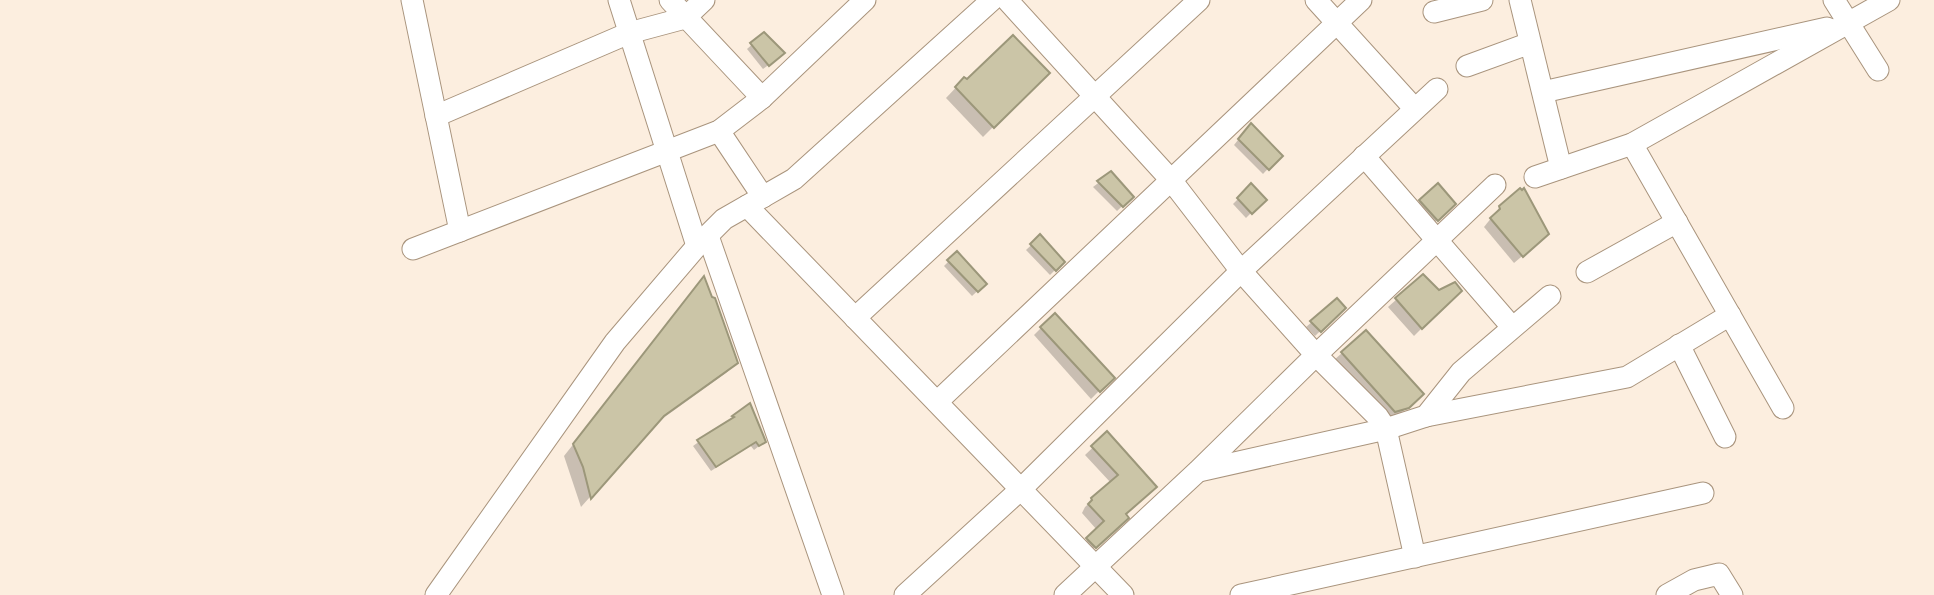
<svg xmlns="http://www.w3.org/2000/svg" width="1934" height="595" font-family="'Golos Text',sans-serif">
	<rect width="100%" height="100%" fill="#fceedf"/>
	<g fill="#0003">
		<polygon points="764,34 778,58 763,69 747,49"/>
		<polygon points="1047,73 983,137 946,98 964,79"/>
		<polygon points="1246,130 1280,156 1263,174 1234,145"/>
		<polygon points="1110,174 1132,197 1117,211 1093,187"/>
		<polygon points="1251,186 1264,200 1246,218 1233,204"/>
		<polygon points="1420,201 1454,204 1432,225 1416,206"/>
		<polygon points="1500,207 1539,242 1514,263 1484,227"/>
		<polygon points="1040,237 1063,262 1050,275 1026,250"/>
		<polygon points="957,253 985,284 972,296 944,266"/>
		<polygon points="1423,276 1438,292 1459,291 1414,336 1388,307"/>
		<polygon points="704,279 736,363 726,373 655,424 581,507 564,456"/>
		<polygon points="1337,301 1344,308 1315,336 1306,327"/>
		<polygon points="1041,328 1112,378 1091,399 1034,335"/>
		<polygon points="1342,353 1421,394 1399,415 1387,419 1334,360"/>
		<polygon points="749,406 764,442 754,450 750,445 711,471 693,446"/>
		<polygon points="1107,434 1155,487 1124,515 1126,518 1087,555 1080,547 1097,530 1082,513 1085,507 1111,483 1085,455"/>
	</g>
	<g fill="#cbc5a7" stroke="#9c977a" stroke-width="2">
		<polygon points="764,32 785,53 769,66 750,43"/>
		<polygon points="1013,35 1050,73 994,128 955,87 964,77 967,79"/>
		<polygon points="1251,123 1283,156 1269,170 1238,139"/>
		<polygon points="1111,171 1134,197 1123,207 1097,181"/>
		<polygon points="1251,183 1267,200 1252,214 1237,198"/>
		<polygon points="1438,183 1456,204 1438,221 1419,200"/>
		<polygon points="1520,188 1522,190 1524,188 1549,234 1523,257 1490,218 1500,209 1499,206"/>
		<polygon points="1040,234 1065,262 1056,271 1030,244"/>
		<polygon points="957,251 987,284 978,292 947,260"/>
		<polygon points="1423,274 1439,290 1455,282 1462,291 1422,329 1395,298"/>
		<polygon points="704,276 712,297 715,298 738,363 664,416 591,499 583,467 573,444"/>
		<polygon points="1337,298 1346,308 1321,332 1310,321"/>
		<polygon points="1055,313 1115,378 1100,392 1040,327"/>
		<polygon points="1366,330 1424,394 1409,408 1395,412 1341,352"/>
		<polygon points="750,403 766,442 759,446 756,442 716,467 697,440 734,417 732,416"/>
		<polygon points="1107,431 1157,487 1126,514 1129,518 1096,548 1086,538 1104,521 1088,504 1092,500 1091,498 1118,475 1091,446"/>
	</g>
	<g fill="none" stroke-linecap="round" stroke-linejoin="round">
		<defs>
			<g id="minor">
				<polyline points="412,0 460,231"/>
				<polyline points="619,0 697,246"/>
				<polyline points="670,0 762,98"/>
				<polyline points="1007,0 1171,180 1241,271 1316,355 1378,417 1386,429 1415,557"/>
				<polyline points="1316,0 1414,108"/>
				<polyline points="1520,0 1561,168"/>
				<polyline points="1834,0 1878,70"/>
				<polyline points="1434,12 1482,0"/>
				<polyline points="1467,66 1530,43"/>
				<polyline points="1543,92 1827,28"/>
				<polyline points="436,116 629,33 685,18 704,0"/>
				<polyline points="719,131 763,197"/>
				<polyline points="1632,144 1783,408"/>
				<polyline points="1364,156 1512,327"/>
				<polyline points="1535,177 1632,144 1889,0"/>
				<polyline points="747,206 1123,595"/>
				<polyline points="708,236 833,595"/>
				<polyline points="413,249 719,131 762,98 865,0"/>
				<polyline points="1587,272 1677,222"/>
				<polyline points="855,318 1199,0"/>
				<polyline points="1679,345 1725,437"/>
				<polyline points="937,402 1361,0"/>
				<polyline points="1426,416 1627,377 1730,315"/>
				<polyline points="1199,471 1386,429 1426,416 1461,372 1550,296"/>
				<polyline points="436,595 615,342 697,246 724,219 794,179 992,0"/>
				<polyline points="905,595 1021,489 1241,271 1437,89"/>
				<polyline points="1065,595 1198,471 1316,355 1495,185"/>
				<polyline points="1241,595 1703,493"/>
				<polyline points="1667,595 1694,580 1719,574 1732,595"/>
			</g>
		</defs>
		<use href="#minor" stroke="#a9947d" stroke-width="23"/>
		<use href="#minor" stroke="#fff" stroke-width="21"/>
	</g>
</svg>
